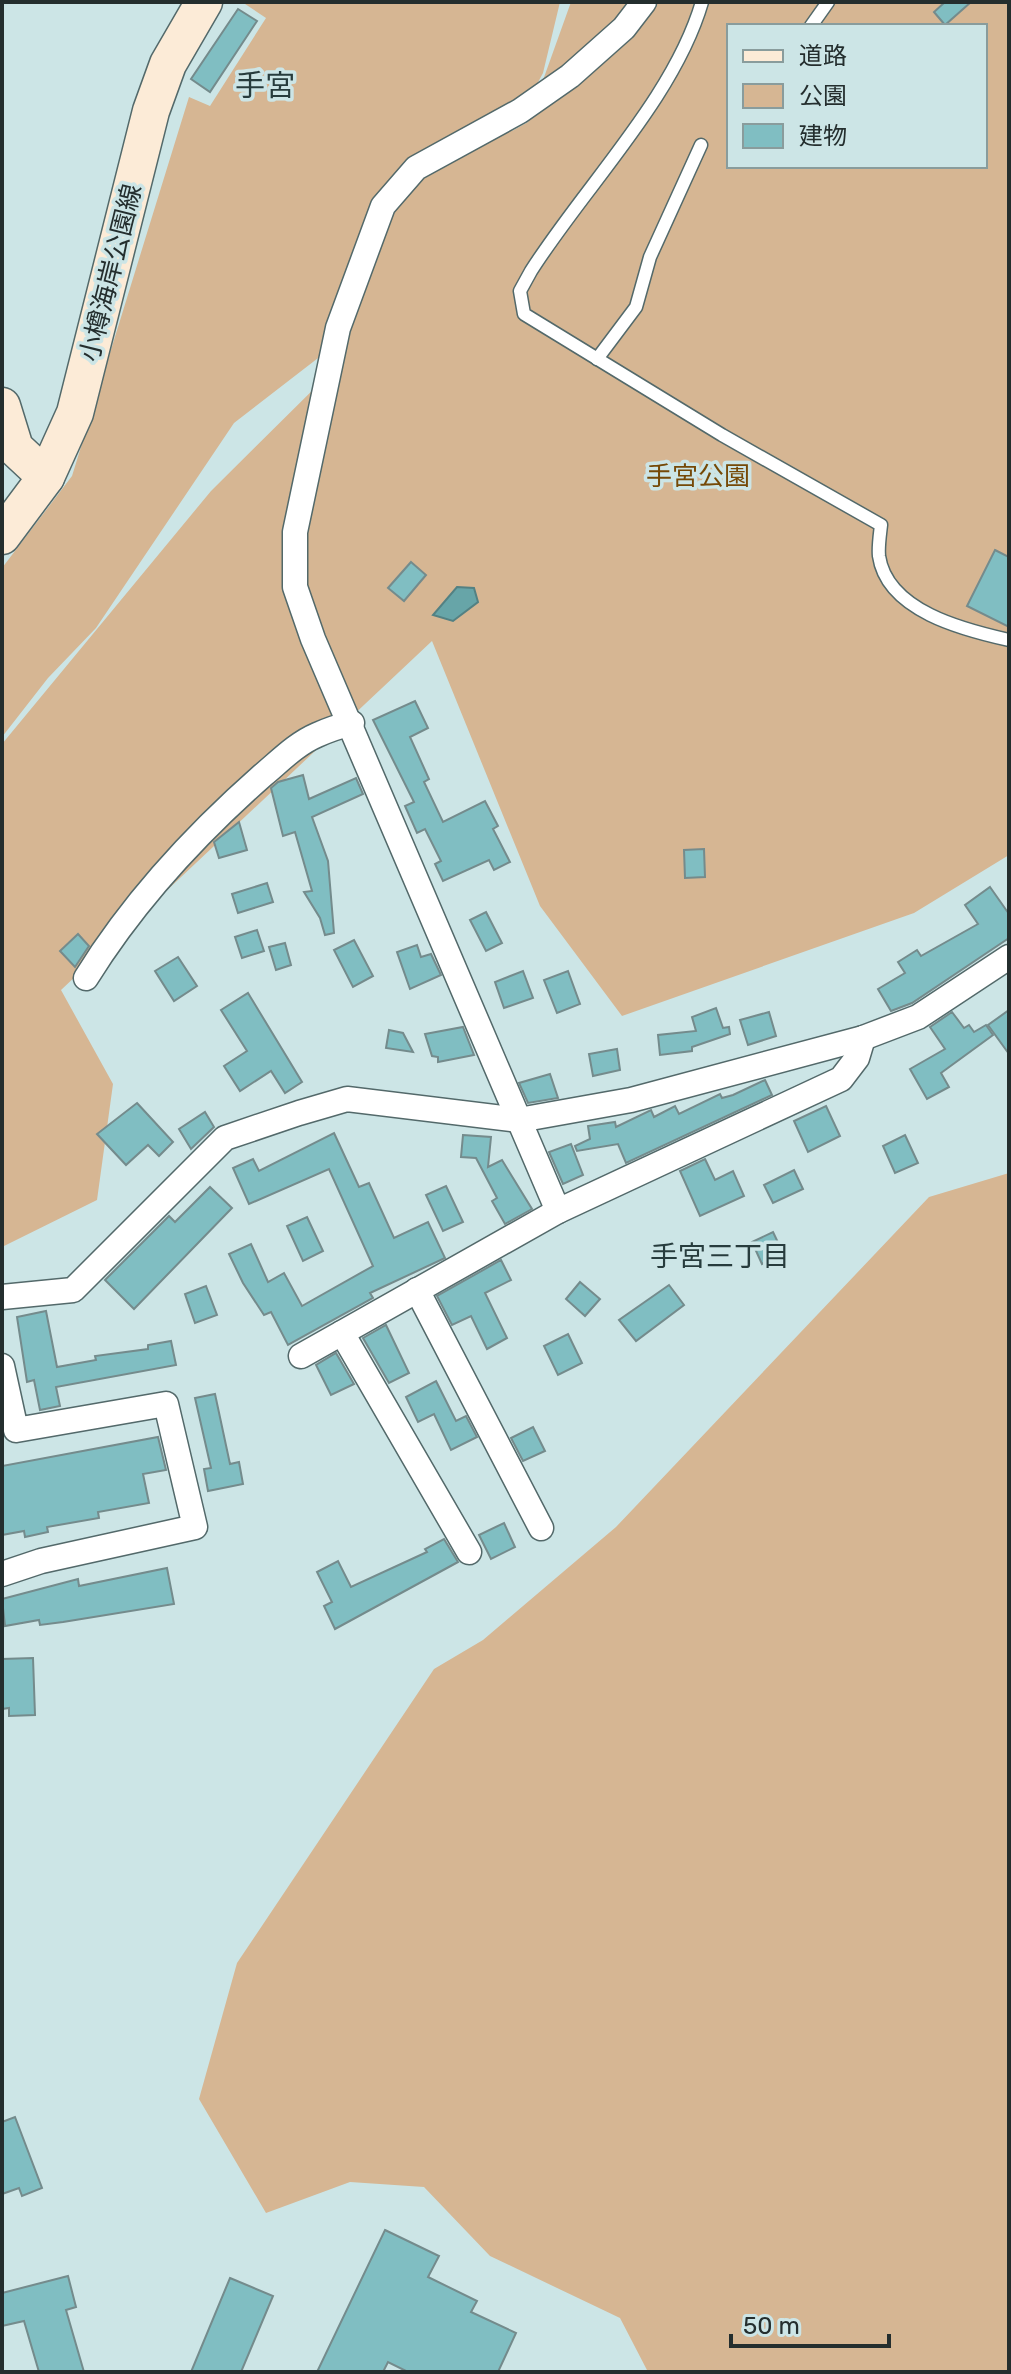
<svg xmlns="http://www.w3.org/2000/svg" width="1011" height="2374" font-family="Rubik,'Noto Sans JP',sans-serif">
	<rect width="100%" height="100%" fill="#cce5e6"/>
	<g fill="#d6b693" fill-rule="evenodd">
		<path d="M242 2H560L543 73 512 131 528 122 571 2H1009V855L914 913 622 1016 540 906 432 641 61 990 113 1084 97 1200 2 1247V744L211 491 332 371 344 338 234 423 96 628 48 678 2 737V568L72 476 189 97 210 106 266 18ZM729 26H985V166H729Z"/>
		<polygon points="1009,1173 1009,2372 648,2372 620,2318 490,2256 424,2187 350,2182 266,2213 199,2099 237,1963 434,1669 483,1640 616,1527 929,1197"/>
	</g>
	<polygon fill="#67a5a8" stroke="#538183" stroke-width="2" points="457,587 474,588 478,602 453,621 433,615"/>
	<g fill="#80bec2" stroke="#748b8c" stroke-width="2">
		<polygon points="945,2 971,2 945,25 934,12"/>
		<polygon points="238,9 257,21 210,92 191,79"/>
		<polygon points="995,550 1009,557 1009,627 967,606"/>
		<polygon points="411,562 426,575 404,601 388,588"/>
		<polygon points="415,701 428,728 410,737 429,779 424,782 443,822 485,801 498,826 493,829 510,862 494,870 489,860 443,881 435,864 441,861 425,829 417,833 405,806 414,802 373,720"/>
		<polygon points="303,775 309,799 356,778 363,794 312,817 328,861 334,933 325,935 320,918 304,892 312,891 295,832 283,836 271,788 278,782"/>
		<polygon points="239,822 247,850 219,858 214,842"/>
		<polygon points="704,849 705,877 685,878 684,850"/>
		<polygon points="267,883 273,902 238,913 232,894"/>
		<polygon points="990,887 1009,914 1009,938 912,1003 891,1011 878,989 905,973 898,962 917,950 921,956 978,924 965,905"/>
		<polygon points="486,912 502,943 486,951 470,920"/>
		<polygon points="257,930 264,951 242,958 235,937"/>
		<polygon points="78,934 89,946 75,967 60,951"/>
		<polygon points="354,940 373,976 353,987 334,950"/>
		<polygon points="285,943 291,965 276,970 269,947"/>
		<polygon points="417,945 421,957 431,954 441,975 410,989 397,952"/>
		<polygon points="178,957 197,986 174,1001 155,971"/>
		<polygon points="523,971 533,998 504,1008 495,982"/>
		<polygon points="568,971 580,1004 557,1013 544,980"/>
		<polygon points="248,993 302,1082 285,1093 271,1071 240,1091 224,1066 247,1051 221,1010"/>
		<polygon points="716,1008 723,1028 729,1027 730,1034 692,1047 692,1051 660,1055 658,1035 696,1031 692,1017"/>
		<polygon points="1009,1010 1009,1054 988,1025"/>
		<polygon points="769,1012 776,1036 748,1045 740,1020"/>
		<polygon points="952,1012 964,1028 969,1025 974,1032 986,1025 993,1035 941,1073 949,1087 927,1099 910,1069 945,1049 930,1027"/>
		<polygon points="463,1027 474,1055 438,1062 438,1057 432,1056 425,1034"/>
		<polygon points="389,1030 403,1033 413,1052 386,1048"/>
		<polygon points="617,1049 620,1070 593,1076 589,1054"/>
		<polygon points="550,1074 558,1098 528,1103 519,1083"/>
		<polygon points="765,1080 772,1095 626,1163 618,1144 577,1151 575,1146 590,1139 588,1126 615,1122 616,1127 651,1110 654,1117 675,1106 679,1114 720,1094 722,1098 733,1095"/>
		<polygon points="137,1103 173,1142 159,1156 148,1145 126,1165 97,1134"/>
		<polygon points="826,1106 840,1136 808,1152 794,1121"/>
		<polygon points="205,1112 214,1127 191,1149 179,1129"/>
		<polygon points="334,1133 359,1187 369,1183 394,1238 428,1222 445,1258 370,1293 373,1298 288,1345 271,1312 264,1315 243,1283 229,1254 251,1244 268,1282 284,1273 302,1306 373,1266 329,1169 249,1204 233,1168 253,1159 259,1171"/>
		<polygon points="463,1135 491,1137 488,1167 502,1160 532,1209 505,1224 492,1201 497,1198 476,1158 461,1157"/>
		<polygon points="905,1135 918,1163 895,1173 883,1146"/>
		<polygon points="571,1144 583,1175 563,1184 549,1152"/>
		<polygon points="705,1159 715,1180 733,1171 744,1196 700,1216 680,1171"/>
		<polygon points="794,1170 803,1189 773,1203 764,1185"/>
		<polygon points="446,1186 463,1222 443,1231 426,1195"/>
		<polygon points="210,1187 232,1208 134,1309 105,1280 169,1216 175,1222"/>
		<polygon points="307,1217 323,1251 303,1261 287,1226"/>
		<polygon points="773,1232 783,1253 762,1264 752,1242"/>
		<polygon points="501,1260 511,1280 485,1293 507,1338 487,1349 471,1316 452,1325 437,1296"/>
		<polygon points="580,1282 600,1299 585,1316 566,1299"/>
		<polygon points="669,1285 684,1305 636,1341 619,1320"/>
		<polygon points="206,1286 217,1315 195,1323 185,1294"/>
		<polygon points="46,1311 57,1367 96,1360 95,1356 148,1349 148,1345 171,1341 176,1365 56,1387 60,1406 40,1410 34,1380 27,1382 17,1317"/>
		<polygon points="386,1325 409,1373 389,1383 363,1338"/>
		<polygon points="568,1334 582,1363 558,1375 544,1346"/>
		<polygon points="336,1353 354,1384 331,1395 316,1365"/>
		<polygon points="436,1381 456,1421 466,1416 477,1437 451,1450 434,1414 418,1422 406,1397"/>
		<polygon points="215,1394 230,1464 239,1462 243,1484 208,1491 204,1469 211,1468 195,1398"/>
		<polygon points="533,1427 545,1451 523,1461 511,1438"/>
		<polygon points="158,1437 166,1470 143,1474 149,1503 98,1512 99,1518 47,1527 48,1532 25,1537 24,1531 2,1535 2,1466"/>
		<polygon points="504,1523 515,1547 491,1559 479,1535"/>
		<polygon points="444,1539 458,1562 335,1629 324,1606 332,1602 317,1572 338,1561 351,1587 427,1552 425,1549"/>
		<polygon points="167,1568 174,1604 63,1622 40,1625 39,1620 5,1626 2,1599 78,1579 79,1586"/>
		<polygon points="33,1658 35,1715 9,1716 9,1708 2,1709 2,1659"/>
		<polygon points="15,2117 42,2188 22,2196 19,2188 2,2194 2,2122"/>
		<polygon points="385,2230 439,2256 428,2277 477,2301 471,2312 516,2333 498,2372 408,2372 388,2362 383,2372 317,2372"/>
		<polygon points="68,2276 76,2307 66,2310 84,2372 39,2372 24,2321 2,2326 2,2293"/>
		<polygon points="230,2278 273,2296 241,2372 191,2372"/>
	</g>
	<g fill="none" stroke-linecap="round" stroke-linejoin="round">
		<defs>
			<g id="lane">
				<path d="M702 2C674 98 585 186 531 271L520 291 524 314 722 435 881 525C880 534 878 547 879 556 887 611 964 630 1009 640"/>
				<polyline points="811,26 828,2"/>
				<polyline points="597,359 636,307 650,257 701,145"/>
			</g>
			<g id="street">
				<path d="M86 978C133 902 196 834 263 775 280 761 296 744 317 735 328 730 340 726 352 723"/>
				<polyline points="558,1211 313,639 295,587 295,532 338,328 383,206 416,168 520,111 570,76 624,28 644,2"/>
				<polyline points="417,1290 541,1528"/>
				<polyline points="2,1297 73,1290 225,1138 299,1113 347,1099 519,1120 631,1100 863,1038 918,1017 1009,957"/>
				<polyline points="342,1333 469,1552"/>
				<polyline points="301,1356 558,1211 841,1079 857,1058 863,1038"/>
				<polyline points="2,1366 16,1430 166,1404 195,1527 41,1561 2,1574"/>
			</g>
			<g id="secondary">
				<polyline points="2,406 15,448 46,477"/>
				<polyline points="2,536 46,477 75,413 151,111 168,64 204,2"/>
			</g>
		</defs>
		<use href="#lane" stroke="#53696a" stroke-width="15"/>
		<use href="#street" stroke="#53696a" stroke-width="27"/>
		<use href="#secondary" stroke="#53696a" stroke-width="39"/>
		<use href="#lane" stroke="#fff" stroke-width="12"/>
		<use href="#street" stroke="#fff" stroke-width="24"/>
		<use href="#secondary" stroke="#fcebd7" stroke-width="36"/>
	</g>
	<g text-anchor="middle" dominant-baseline="central" stroke-width="7" stroke-linejoin="round" paint-order="stroke">
		<g font-size="26" fill="#242e2e" stroke="#cce5e6">
			<text transform="translate(111 273) rotate(-76)">小樽海岸公園線</text>
		</g>
		<g font-size="26" fill="#754907" stroke="#cce5e6">
			<text x="698" y="476">手宮公園</text>
		</g>
		<g font-size="28" fill="#273c3d" stroke="#cce5e6">
			<text x="720" y="1256">手宮三丁目</text>
		</g>
		<g font-size="30" fill="#273c3d" stroke="#cce5e6">
			<text x="265" y="86">手宮</text>
		</g>
	</g>
	<rect width="1011" height="2374" fill="none" stroke="#242e2e" stroke-width="8"/>
	<rect x="727" y="24" width="260" height="144" fill="#cce5e6" stroke="#899c9c" stroke-width="2"/>
	<rect x="743" y="50" width="40" height="12" fill="#fcebd7" stroke="#899c9c" stroke-width="2"/>
	<text x="799" y="64" font-size="24" fill="#242e2e">道路</text>
	<rect x="743" y="84" width="40" height="24" fill="#d6b693" stroke="#899c9c" stroke-width="2"/>
	<text x="799" y="104" font-size="24" fill="#242e2e">公園</text>
	<rect x="743" y="124" width="40" height="24" fill="#80bec2" stroke="#899c9c" stroke-width="2"/>
	<text x="799" y="144" font-size="24" fill="#242e2e">建物</text>
	<path d="M731 2334v12h158v-12" fill="none" stroke="#242e2e" stroke-width="4"/>
	<text x="743" y="2334" font-size="24" fill="#242e2e" stroke="#cce5e6" stroke-width="6" paint-order="stroke">50 m</text>
</svg>
